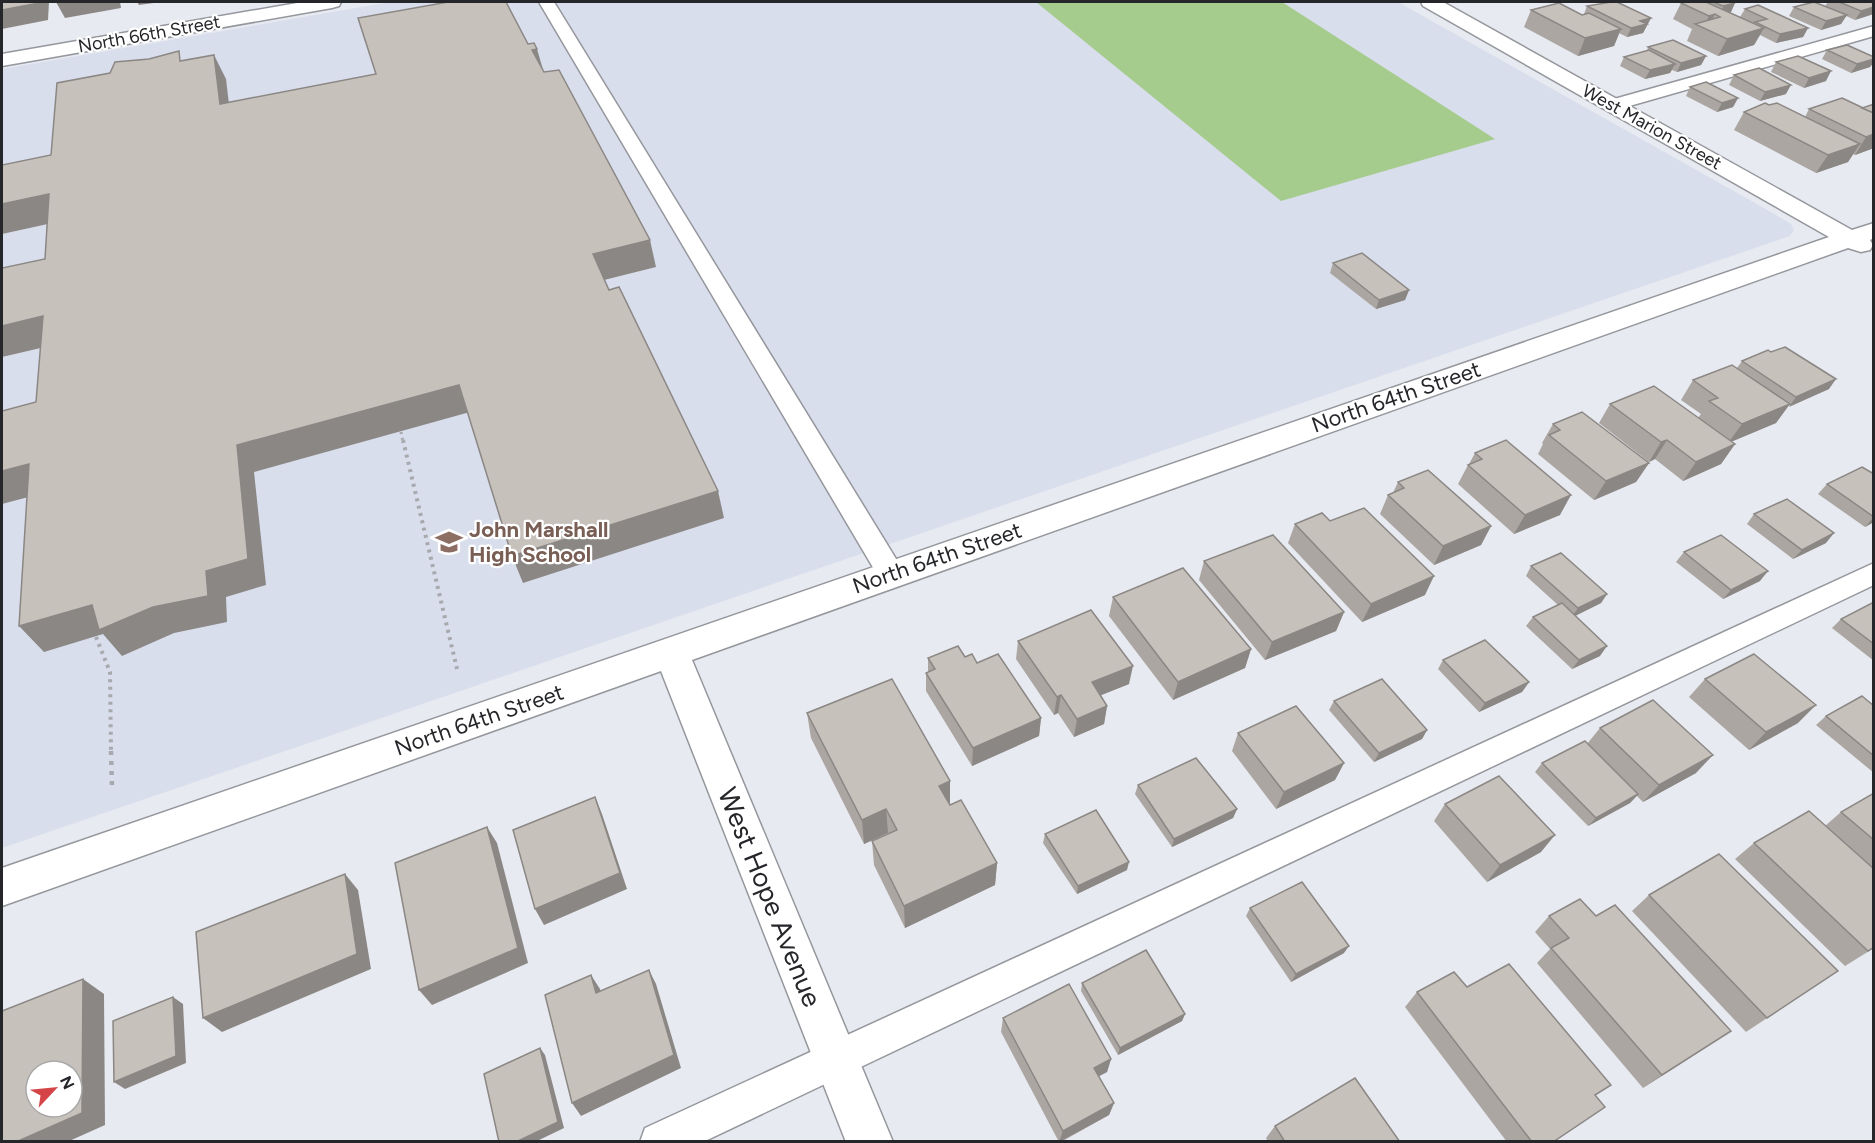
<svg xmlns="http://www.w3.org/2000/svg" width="1875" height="1143" font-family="Figtree,sans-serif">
	<rect width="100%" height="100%" fill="#e8eaf1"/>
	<polygon fill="#d9deec" points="390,2 1398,2 1771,212 1791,224 1794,230 1790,236 2,848 2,69"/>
	<polygon fill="#a5cb8d" points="1036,2 1282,2 1495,139 1281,201"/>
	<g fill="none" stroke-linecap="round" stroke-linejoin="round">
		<defs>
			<g id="lane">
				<polygon points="539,2 554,2 901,567 905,574 901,581 891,584 881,581"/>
				<polygon points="1874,26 1874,36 1619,109 1607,109 1604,105 1607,101"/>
				<polygon points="1874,563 1874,585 703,1142 640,1142 645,1128"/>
			</g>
			<g id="street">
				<polygon points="303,2 341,2 339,6 332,8 2,66 2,54"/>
				<polygon points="1421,2 1443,2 1852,230 1874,223 1874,238 1870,240 1873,245 1870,250 1861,252 1848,248 692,660 893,1142 846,1142 661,671 2,906 2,868 1829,237 1423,6"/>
			</g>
		</defs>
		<use href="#lane" stroke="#95979d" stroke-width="3"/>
		<use href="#street" stroke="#95979d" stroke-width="3"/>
		<polyline stroke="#a7a9af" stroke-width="3" stroke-dasharray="2 4" stroke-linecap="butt" points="401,432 403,442"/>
		<g stroke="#a7a9af" stroke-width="4" stroke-dasharray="3 4.5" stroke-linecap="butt">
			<polyline points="403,440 457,669"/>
			<polyline points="96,637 110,672 111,752"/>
		</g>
		<polyline stroke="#a7a9af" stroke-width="4.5" stroke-dasharray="4 6" stroke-linecap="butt" points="111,751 112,786"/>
		<use href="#lane" fill="#fff" fill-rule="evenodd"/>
		<use href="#street" fill="#fff" fill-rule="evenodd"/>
	</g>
	<g fill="#aba6a2">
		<polygon points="1685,2 1735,2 1731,12 1729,12 1740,17 1745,9 1808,28 1803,37 1776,43 1760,35 1754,45 1718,56 1687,41 1692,29 1673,19 1681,3"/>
		<polygon points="1828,2 1874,2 1855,20 1846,16 1841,24 1821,30 1789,16 1794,7 1825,6"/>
		<polygon points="1587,6 1651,18 1643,33 1627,37 1619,33 1614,46 1578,56 1524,27 1531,10 1582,15 1584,14"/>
		<polygon points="1648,47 1706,56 1701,65 1677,72 1672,70 1670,73 1645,79 1620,66 1624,57 1647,51"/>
		<polygon points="1827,50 1874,57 1874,62 1870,67 1851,73 1822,59"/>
		<polygon points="1776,62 1826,81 1804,88 1771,72"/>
		<polygon points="1734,75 1786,94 1760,101 1729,85"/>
		<polygon points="1690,87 1738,98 1733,107 1717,112 1686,96"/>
		<polygon points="1842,98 1874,148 1855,155 1853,154 1848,162 1816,173 1734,130 1744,112 1769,105 1805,117 1809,109"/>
		<polygon points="1333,263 1409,290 1405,300 1376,309 1330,273"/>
		<polygon points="1742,361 1829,389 1788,406 1776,423 1731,442 1735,444 1721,464 1683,481 1655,459 1649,462 1599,423 1610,404 1698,418 1701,414 1681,400 1693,380 1737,368"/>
		<polygon points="1553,424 1649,463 1636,482 1594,500 1538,454 1543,444 1542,443"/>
		<polygon points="1475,453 1560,515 1514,534 1458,484 1468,465 1469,464"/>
		<polygon points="1874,474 1874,522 1865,527 1818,494 1827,484"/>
		<polygon points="1398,482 1491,526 1481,545 1434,565 1380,514 1388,495 1393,493"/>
		<polygon points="1754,514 1826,543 1793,559 1747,524"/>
		<polygon points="1330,521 1425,595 1362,622 1288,543 1295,524"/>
		<polygon points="1684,552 1760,581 1723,599 1676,562"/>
		<polygon points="1204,561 1344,612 1336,631 1265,660 1199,580"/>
		<polygon points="1531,566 1607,594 1601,603 1575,616 1600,656 1572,669 1526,626 1533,617 1558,605 1526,576"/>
		<polygon points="1113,597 1251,649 1245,668 1173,700 1109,616"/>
		<polygon points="1874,602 1874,661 1832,628 1841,619"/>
		<polygon points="1018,641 1129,684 1101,695 1107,706 1104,724 1074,737 1058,713 1054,715 1016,659"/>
		<polygon points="965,657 1041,718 1039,736 972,766 926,691 926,673 928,672 928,658"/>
		<polygon points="1443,660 1529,682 1522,692 1479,712 1438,669"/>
		<polygon points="1705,679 1798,723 1749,750 1689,697"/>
		<polygon points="1334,701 1427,730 1422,739 1374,762 1329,710"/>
		<polygon points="1874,706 1874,773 1816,725 1826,716"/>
		<polygon points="807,713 950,805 997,863 995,885 905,928 874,865 872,841 889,834 888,833 864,844 811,738"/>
		<polygon points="1600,728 1696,773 1643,802 1637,796 1630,803 1588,826 1535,772 1542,763 1587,744"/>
		<polygon points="1238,733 1344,763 1335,780 1276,809 1232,751"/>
		<polygon points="1138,785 1237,809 1233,818 1172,847 1135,794"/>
		<polygon points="1874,793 1874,948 1845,966 1735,859 1754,843 1825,826 1841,812"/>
		<polygon points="1445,804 1541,852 1487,882 1434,821"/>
		<polygon points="1045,834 1127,870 1077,894 1043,843"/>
		<polygon points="1649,895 1838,971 1746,1032 1632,911"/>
		<polygon points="1250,908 1344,953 1291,982 1246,916"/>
		<polygon points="1549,916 1711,1044 1643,1088 1537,963 1550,949 1535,932"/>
		<polygon points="1082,983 1185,1014 1182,1021 1118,1055 1081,991"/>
		<polygon points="1417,992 1595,1095 1553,1142 1507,1142 1405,1007"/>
		<polygon points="1003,1018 1111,1059 1107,1072 1099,1076 1114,1103 1109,1115 1061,1142 1059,1142 1001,1032"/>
		<polygon points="1275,1126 1400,1142 1268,1142 1266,1138"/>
	</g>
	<g fill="#8b8784">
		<polygon points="39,2 49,2 48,20 2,29 2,10"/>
		<polygon points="56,2 120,2 121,8 65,18"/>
		<polygon points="137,2 161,2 139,5"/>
		<polygon points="1726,2 1735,2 1734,3 1735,3 1731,12 1719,15"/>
		<polygon points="1874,7 1874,14 1855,20 1861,11"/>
		<polygon points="1715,14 1707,29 1703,27 1709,16"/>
		<polygon points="1847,15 1841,24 1821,30 1826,21"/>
		<polygon points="1651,18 1643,33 1627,37 1631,28 1640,21"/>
		<polygon points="1764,28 1754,45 1718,56 1727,39"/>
		<polygon points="1808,28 1803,37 1776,43 1780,34"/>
		<polygon points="1621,29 1614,46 1578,56 1585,38"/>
		<polygon points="537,49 544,73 532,50"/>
		<polygon points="214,55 226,79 232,130 220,104"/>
		<polygon points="1706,56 1701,65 1677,72 1681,63"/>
		<polygon points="1874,59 1874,62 1870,67 1851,73 1857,64"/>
		<polygon points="1675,64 1670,73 1645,79 1650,70"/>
		<polygon points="1831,71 1826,81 1804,88 1809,78"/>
		<polygon points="1791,85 1786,94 1760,101 1765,92"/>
		<polygon points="1738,98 1733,107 1717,112 1722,103"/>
		<polygon points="1874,134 1874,148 1855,155 1866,137"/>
		<polygon points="1860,144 1848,162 1816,173 1828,155"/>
		<polygon points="49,194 66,220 2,234 2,204"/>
		<polygon points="650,240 656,267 600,281 593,254"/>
		<polygon points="1409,290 1405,300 1376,309 1379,300"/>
		<polygon points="43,316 62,343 2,357 2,326"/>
		<polygon points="1836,379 1829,389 1789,407 1796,397"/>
		<polygon points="459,385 470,412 254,472 266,585 226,597 227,622 174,633 122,656 103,634 44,652 19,626 206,571 237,445"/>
		<polygon points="1790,404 1776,423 1728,443 1742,424"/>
		<polygon points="1667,440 1655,459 1649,462 1661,442"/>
		<polygon points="1735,444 1721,464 1683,481 1696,462"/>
		<polygon points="1649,463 1636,482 1594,500 1606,481"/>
		<polygon points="29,464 51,491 2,504 2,471"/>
		<polygon points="718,491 724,518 523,583 512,556"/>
		<polygon points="1571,495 1560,515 1514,534 1525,515"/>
		<polygon points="1874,517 1874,522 1865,527"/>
		<polygon points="1491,526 1481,545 1434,565 1443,546"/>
		<polygon points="1834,533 1826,543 1793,559 1802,550"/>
		<polygon points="1768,571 1760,581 1723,599 1731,590"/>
		<polygon points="1434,576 1425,595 1362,622 1371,604"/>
		<polygon points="1607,594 1601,603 1571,618 1578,608"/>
		<polygon points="1344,612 1336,631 1265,660 1272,642"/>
		<polygon points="1607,646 1600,656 1572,669 1579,660"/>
		<polygon points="1251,649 1245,668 1173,700 1178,682"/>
		<polygon points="1133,666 1129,684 1089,700 1092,682"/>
		<polygon points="1529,682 1522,692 1479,712 1485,703"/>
		<polygon points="1061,695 1058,713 1054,715 1057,697"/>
		<polygon points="1816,705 1798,723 1749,750 1766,732"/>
		<polygon points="1107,706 1104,724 1074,737 1077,719"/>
		<polygon points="1041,718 1039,736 972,766 973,748"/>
		<polygon points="1427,730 1422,739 1374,762 1379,753"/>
		<polygon points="1713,755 1696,773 1643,802 1659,785"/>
		<polygon points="1344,763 1335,780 1276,809 1284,792"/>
		<polygon points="950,781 950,805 939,786"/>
		<polygon points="1638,794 1630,803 1588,826 1596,818"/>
		<polygon points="595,797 602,814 627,889 544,925 535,909"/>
		<polygon points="886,809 888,833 864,844 862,820"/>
		<polygon points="1237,809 1233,818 1172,847 1174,839"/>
		<polygon points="487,827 497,843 528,963 432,1005 419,990"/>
		<polygon points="1555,835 1541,852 1487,882 1500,865"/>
		<polygon points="1129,862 1127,870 1077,894 1078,886"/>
		<polygon points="997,863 995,885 905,928 904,906"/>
		<polygon points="345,874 358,890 371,969 222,1032 203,1018"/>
		<polygon points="1349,946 1344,953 1291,982 1296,974"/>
		<polygon points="649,970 656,984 681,1068 581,1116 572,1103"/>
		<polygon points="591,975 600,989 605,1007 596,993"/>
		<polygon points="83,979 104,994 105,1125 67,1142 16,1142"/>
		<polygon points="173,997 183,1004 186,1063 125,1089 114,1082"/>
		<polygon points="1185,1014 1182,1021 1118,1055 1120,1048"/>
		<polygon points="1731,1031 1711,1044 1643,1088 1662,1075"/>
		<polygon points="540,1048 545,1055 564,1128 535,1142 516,1142"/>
		<polygon points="1111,1059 1107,1072 1090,1081 1094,1068"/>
		<polygon points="1114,1103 1109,1115 1059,1142 1063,1131"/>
	</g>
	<g fill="#c7c1bc" stroke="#8b8784" stroke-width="1.5" fill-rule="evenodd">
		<polygon points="2,2 39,2 39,3 2,10"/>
		<polygon points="448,2 506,2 528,44 534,43 537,49 532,50 544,72 559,70 650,240 593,254 609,290 619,287 718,491 512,556 459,385 237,445 248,559 206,571 208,596 153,607 99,630 92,605 19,626 29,464 2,471 2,411 36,402 43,316 2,326 2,268 45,259 49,194 2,204 2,165 51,155 57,83 110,73 115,62 149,59 179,51 180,61 214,55 220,104 376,74 358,18"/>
		<polygon points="1611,2 1617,2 1651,18 1640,21 1647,24 1631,28 1587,6"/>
		<polygon points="1685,2 1706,2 1764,28 1727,39 1695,24 1720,17 1715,14 1709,16 1681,3"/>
		<polygon points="1713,2 1731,2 1735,3 1723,6"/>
		<polygon points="1814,2 1847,15 1826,21 1794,7"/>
		<polygon points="1839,2 1874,2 1874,7 1861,11"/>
		<polygon points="1559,3 1582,15 1589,13 1621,29 1585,38 1531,10"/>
		<polygon points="1758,5 1808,28 1780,34 1755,22 1767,19 1745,9"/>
		<polygon points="1673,40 1706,56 1681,63 1648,47"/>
		<polygon points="1847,45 1874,57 1874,59 1857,64 1827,50"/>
		<polygon points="1649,50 1675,64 1650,70 1624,57"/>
		<polygon points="1798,56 1831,71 1809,78 1776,62"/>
		<polygon points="1759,68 1791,85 1765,92 1734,75"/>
		<polygon points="1706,82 1738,98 1722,103 1690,87"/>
		<polygon points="1842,98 1874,113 1874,134 1866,137 1809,109"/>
		<polygon points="1765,103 1769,105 1777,103 1860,144 1828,155 1744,112"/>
		<polygon points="1874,104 1874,113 1862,108"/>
		<polygon points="1362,253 1409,290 1379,300 1333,263"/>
		<polygon points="1785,347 1836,379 1796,397 1742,361 1768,350 1771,352"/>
		<polygon points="1732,365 1790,404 1742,424 1709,401 1718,398 1693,380"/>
		<polygon points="1654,386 1735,444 1696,462 1667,440 1661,442 1610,404"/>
		<polygon points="1582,412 1649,463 1606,481 1549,435 1560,430 1553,424"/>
		<polygon points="1506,440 1571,495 1525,515 1468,465 1482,459 1475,453"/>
		<polygon points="1862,467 1874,474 1874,517 1827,484"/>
		<polygon points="1428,470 1491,526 1443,546 1388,495 1404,488 1398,482"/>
		<polygon points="1787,499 1834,533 1802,550 1754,514"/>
		<polygon points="1364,508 1434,576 1371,604 1295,524 1322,513 1330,521"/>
		<polygon points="1273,535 1344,612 1272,642 1204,561"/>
		<polygon points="1721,535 1768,571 1731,590 1684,552"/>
		<polygon points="1561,553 1607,594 1578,608 1531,566"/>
		<polygon points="1183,568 1251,649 1178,682 1113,597"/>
		<polygon points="1874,602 1874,644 1841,619"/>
		<polygon points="1562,603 1607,646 1579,660 1533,617"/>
		<polygon points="1091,610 1133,666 1092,682 1107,706 1077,719 1061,695 1057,697 1018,641"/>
		<polygon points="1485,640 1529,682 1485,703 1443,660"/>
		<polygon points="958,646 965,657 972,654 977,663 998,654 1041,718 973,748 926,673 935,669 928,658"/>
		<polygon points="1754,654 1816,705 1766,732 1705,679"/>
		<polygon points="892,679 950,781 939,786 950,805 961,800 997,863 904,906 872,841 897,830 886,809 862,820 807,713"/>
		<polygon points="1382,679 1427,730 1379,753 1334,701"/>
		<polygon points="1862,696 1874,706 1874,756 1826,716"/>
		<polygon points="1653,700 1713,755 1659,785 1600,728"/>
		<polygon points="1296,706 1344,763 1284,792 1238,733"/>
		<polygon points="1585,741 1638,794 1596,818 1542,763"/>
		<polygon points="1196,758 1237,809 1174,839 1138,785"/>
		<polygon points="1499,776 1555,835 1500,865 1445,804"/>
		<polygon points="1874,793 1874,840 1841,812"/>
		<polygon points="595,797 620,873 535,909 513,830"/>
		<polygon points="1096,810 1129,862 1078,886 1045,834"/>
		<polygon points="1809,811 1874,869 1874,947 1868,951 1754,843"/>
		<polygon points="487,827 518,948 419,990 395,863"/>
		<polygon points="1719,854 1838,971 1767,1018 1649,895"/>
		<polygon points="345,874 357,954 203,1018 196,932"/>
		<polygon points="1302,882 1349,946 1296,974 1250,908"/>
		<polygon points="1580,899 1596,916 1615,905 1731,1031 1662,1075 1551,948 1569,938 1549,916"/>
		<polygon points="1146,950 1185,1014 1120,1048 1082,983"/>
		<polygon points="1509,964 1611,1085 1595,1095 1605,1107 1553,1142 1532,1142 1417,992 1454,972 1467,987"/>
		<polygon points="649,970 674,1055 572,1103 545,995 591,975 596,993"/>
		<path d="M83 979 82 1113 16 1142H2V1011ZM36 1071H72V1107H36Z"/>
		<polygon points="1069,984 1111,1059 1094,1068 1114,1103 1063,1131 1003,1018"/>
		<polygon points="173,997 176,1056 114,1082 113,1021"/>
		<polygon points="540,1048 558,1122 516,1142 499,1142 484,1074"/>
		<polygon points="1355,1078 1400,1142 1285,1142 1275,1126"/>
	</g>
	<defs>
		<symbol id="school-bare" viewBox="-9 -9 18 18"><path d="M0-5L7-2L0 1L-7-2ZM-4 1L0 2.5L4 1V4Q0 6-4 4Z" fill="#8d6e63" stroke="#fff" stroke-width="2.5" paint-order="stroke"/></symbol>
	</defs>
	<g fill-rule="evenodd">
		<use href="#school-bare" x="430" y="523" width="38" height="38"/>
	</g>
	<g text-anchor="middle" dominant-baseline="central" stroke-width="4.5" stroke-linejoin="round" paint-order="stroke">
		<g font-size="18" fill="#252629" stroke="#fff">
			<text transform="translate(149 34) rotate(-10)">North 66th Street</text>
			<text transform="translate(1652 127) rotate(29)">West Marion Street</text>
		</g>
		<g font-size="22" fill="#252629" stroke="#fff">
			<text transform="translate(1396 397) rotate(-19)">North 64th Street</text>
			<text transform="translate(937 558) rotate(-19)">North 64th Street</text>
			<text transform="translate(479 720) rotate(-19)">North 64th Street</text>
		</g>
		<g font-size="22" font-weight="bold" fill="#785e54" stroke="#fff" text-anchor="start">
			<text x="469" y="529">John Marshall<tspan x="469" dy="25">High School</tspan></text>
		</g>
		<g font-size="27" fill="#252629" stroke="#fff">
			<text transform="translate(770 897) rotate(68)">West Hope Avenue</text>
		</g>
	</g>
	<rect width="1875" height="1143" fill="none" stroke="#252629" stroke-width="6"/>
	<g transform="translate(54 1089) rotate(64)"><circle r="28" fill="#ffffff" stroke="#a8a8a9" stroke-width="1.5"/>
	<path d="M0-4.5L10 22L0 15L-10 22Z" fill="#d54548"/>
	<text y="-9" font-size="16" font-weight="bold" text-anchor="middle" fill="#252629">N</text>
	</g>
</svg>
